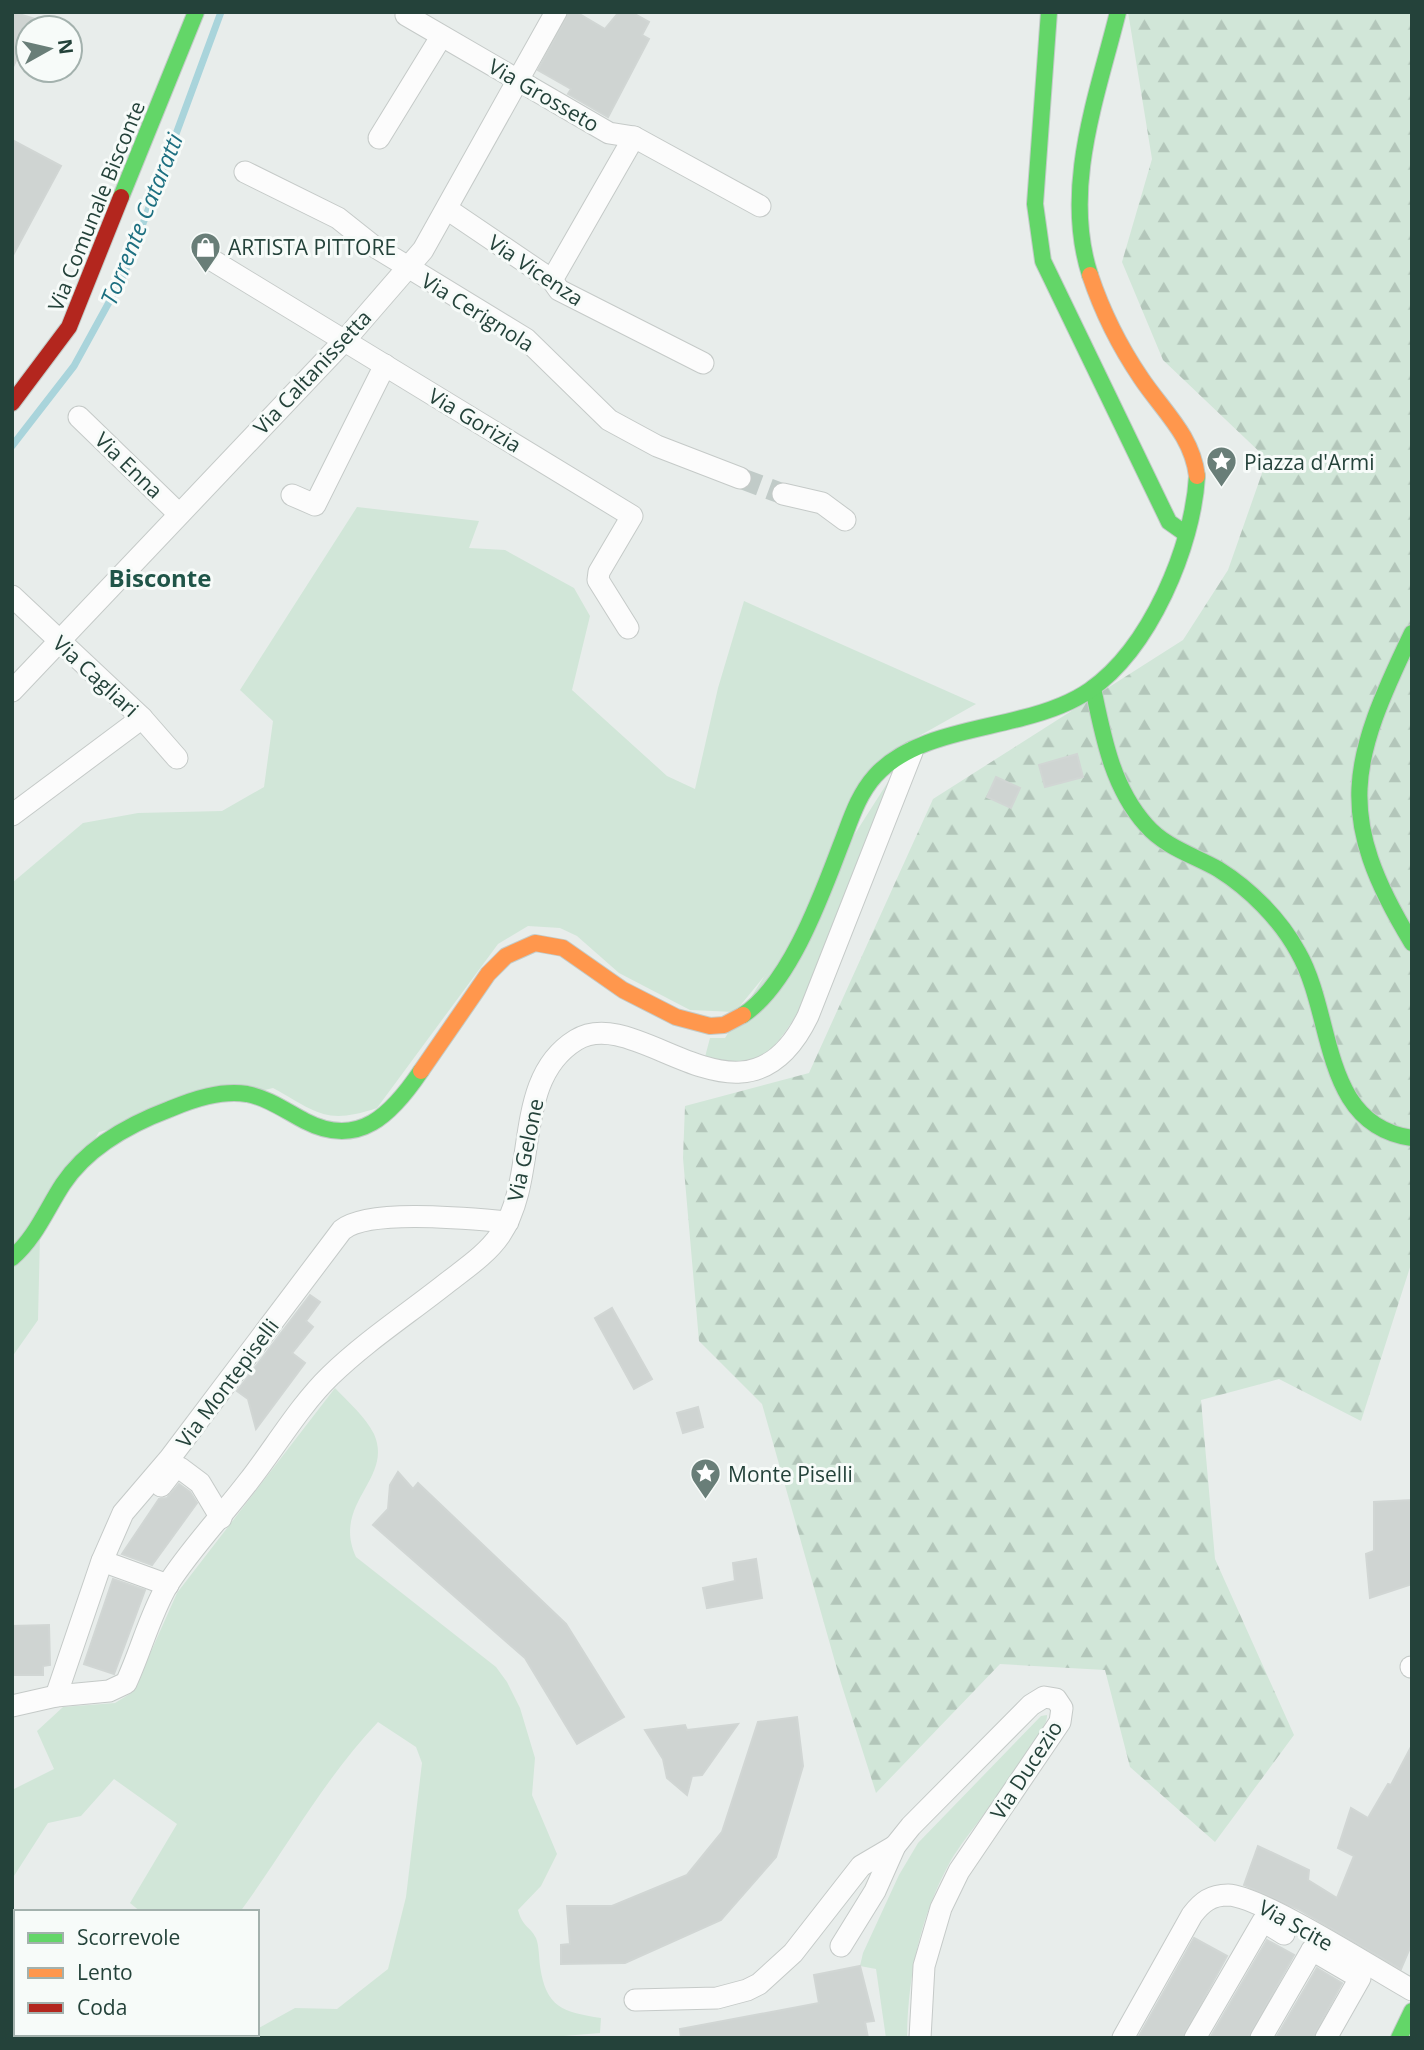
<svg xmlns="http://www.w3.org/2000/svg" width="1424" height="2050" font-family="'Open Sans',sans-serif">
	<defs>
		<pattern id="forest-firs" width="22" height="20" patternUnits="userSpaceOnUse" patternTransform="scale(1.75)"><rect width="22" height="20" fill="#d1e6d8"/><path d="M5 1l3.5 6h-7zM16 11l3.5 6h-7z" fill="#b3c6ba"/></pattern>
	</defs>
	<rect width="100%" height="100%" fill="#e8edeb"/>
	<g fill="#d1e6d8">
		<path d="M357 507 479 521 469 548 505 550 574 588 590 616 572 690 667 776 695 789 718 688 744 601 976 704 896 749 785 951 735 1012 690 1010 619 973 577 936 560 928 528 926 498 944 377 1108C326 1125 318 1113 273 1088L99 1132 40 1235 38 1320 12 1357V883L83 823 138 813 222 811 264 787 273 721 240 690Z"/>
		<path d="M893 774 798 1012C772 1054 758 1072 705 1057L710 1038H725Z"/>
		<path d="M335 1388C348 1402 365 1416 374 1434 394 1479 331 1503 356 1557L496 1667 507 1682 520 1708 535 1758 532 1795 557 1854 541 1886 518 1910C523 1928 530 1926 536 1938 539 1945 539 1958 540 1966 546 2008 563 2012 601 2018L600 2033 540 2038H243L257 2034V2029L295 2008 337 2009 388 1969 406 1897 422 1763 416 1747 378 1722C324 1779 286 1849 240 1912H141L130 1903 177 1824 114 1779 81 1816 48 1823 12 1879V1790L54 1769 37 1731 63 1707 115 1703 133 1692 177 1593Z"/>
		<path d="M1047 1715C1049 1738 965 1834 950 1862 920 1917 908 1975 907 2038H886L876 1969 860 1966 863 1953 899 1875 918 1843 1041 1716Z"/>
		<polygon points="62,2034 140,2034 137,2038 59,2038"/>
	</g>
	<polygon fill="url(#forest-firs)" points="1128,12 1412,12 1412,1261 1361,1421 1279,1379 1201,1400 1215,1559 1294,1735 1215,1842 1130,1767 1105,1670 1000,1664 876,1793 841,1683 762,1404 699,1341 683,1158 685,1106 809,1073 933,799 1183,640 1228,570 1267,459 1163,360 1122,262 1152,159"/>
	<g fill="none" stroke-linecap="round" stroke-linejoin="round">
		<polyline stroke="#a9d4db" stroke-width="7" points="12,446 74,366 124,275 221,12"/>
	</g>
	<g fill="#cfd4d2" stroke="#d1d6d4" stroke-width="2">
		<polygon points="12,12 35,19 31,28 28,28 28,35 12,69"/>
		<polygon points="569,12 576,12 605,29 619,12 631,12 649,22 642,35 649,39 608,117 568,94 571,89 538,70"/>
		<polygon points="12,140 61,166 12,257"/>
		<polygon points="1077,754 1083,777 1045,787 1039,765"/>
		<polygon points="996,777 1020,788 1011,808 987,797"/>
		<polygon points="310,1295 320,1302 306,1321 313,1327 292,1353 305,1363 256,1429 248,1399 237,1391"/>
		<polygon points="612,1308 652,1379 634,1389 595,1318"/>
		<polygon points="698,1407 703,1427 683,1433 677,1413"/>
		<polygon points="398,1472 413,1489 418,1483 566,1624 624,1717 577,1744 525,1658 373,1525 388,1509 390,1485"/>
		<polygon points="179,1484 190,1492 197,1503 152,1565 122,1554 159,1499 167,1498"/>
		<polygon points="1412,1500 1412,1584 1370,1598 1366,1554 1374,1551 1374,1502"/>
		<polygon points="756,1559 762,1598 707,1608 703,1588 735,1581 733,1563"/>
		<polygon points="113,1579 145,1590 114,1674 84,1664"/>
		<polygon points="49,1625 50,1665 43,1666 43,1675 12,1675 12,1626"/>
		<polygon points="797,1717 803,1766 776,1857 721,1920 625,1963 561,1964 561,1945 570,1944 567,1906 612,1906 687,1875 722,1832 758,1722"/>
		<polygon points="738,1724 702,1775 692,1776 687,1795 667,1778 663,1759 645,1730 685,1725 687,1730"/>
		<polygon points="1412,1745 1412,1943 1401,1969 1298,1909 1244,1885 1258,1846 1309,1870 1308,1880 1337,1898 1354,1856 1338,1848 1351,1808 1368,1818 1388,1784 1391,1785"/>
		<polygon points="1194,1938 1227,1956 1182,2038 1138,2038"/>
		<polygon points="1267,1940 1294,1955 1248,2038 1210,2038"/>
		<polygon points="860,1966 874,2021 865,2022 868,2038 681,2038 680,2029 819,2003 814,1975"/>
		<polygon points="1317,1968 1342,1983 1313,2037 1276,2038"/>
	</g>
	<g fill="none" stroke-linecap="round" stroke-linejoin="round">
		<polyline stroke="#c1cbc8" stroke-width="21" stroke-dasharray="21 10" stroke-linecap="butt" points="740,478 783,494"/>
		<defs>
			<g id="street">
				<polyline points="406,15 609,133 634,137 760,206"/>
				<polyline points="379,138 441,37"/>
				<polyline points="245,172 338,218 372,245 526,339 609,420 657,446 740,478"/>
				<polyline points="447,209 552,280 559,290 703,363"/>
				<polyline points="207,257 632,516 599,572 598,580 628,628"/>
				<polyline points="552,280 634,137"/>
				<polyline points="79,417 179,514"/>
				<polyline points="783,494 822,503 845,520"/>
				<polyline points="292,495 315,505 385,365"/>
				<polyline points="12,596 142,718 177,758"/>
				<polyline points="12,691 345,340 423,250 556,12"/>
				<polyline points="12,815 142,718"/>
				<polyline points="161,1486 175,1468 180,1468 200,1483 221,1518"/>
				<polyline points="102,1561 168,1585"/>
				<polyline points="1411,1667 1412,1667"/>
				<path d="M56 1696 102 1561 123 1513 170 1458 342 1230C369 1208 472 1219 508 1222"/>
				<path d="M12 1706 56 1696 109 1691 126 1683C141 1651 150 1614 168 1584 191 1548 222 1516 248 1482 274 1449 300 1405 330 1376 366 1341 409 1313 448 1282 466 1268 487 1254 500 1235 540 1176 511 1080 576 1040 639 1001 744 1148 808 1016L912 752"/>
				<polyline points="841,1946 875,1891 895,1846 911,1826 1031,1705 1044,1697 1056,1699 1062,1708 1060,1722 959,1871 941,1908 924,1966 920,2038"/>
				<polyline points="1312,1950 1360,1978 1326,2038"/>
				<polyline points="635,2000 717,1998 747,1990 759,1984 793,1953 861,1866 895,1846"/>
				<path d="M1123 2038 1192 1915C1202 1902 1211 1895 1228 1895 1261 1896 1376 1970 1412 1990"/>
				<polyline points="1195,2038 1263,1921 1284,1934"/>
				<polyline points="1261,2038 1312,1950"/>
			</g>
			<g id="fast">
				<polyline points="1049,12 1035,204 1043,261 1169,522 1186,534"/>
				<polyline points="121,197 196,12"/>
				<path d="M1090 275C1062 188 1097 97 1118 12"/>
				<path d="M1412 633C1350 762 1334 815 1412 943"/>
				<path d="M1093 688C1103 736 1112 787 1146 825 1165 847 1193 855 1218 869 1250 889 1280 919 1298 952 1335 1016 1320 1125 1412 1138"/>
				<path d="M743 1015C789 985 821 897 840 847 850 822 857 796 875 776 910 737 975 731 1022 718 1046 712 1070 704 1090 690 1150 648 1193 547 1197 476"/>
				<path d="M12 1258C36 1237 46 1210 63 1184 87 1148 130 1124 170 1109 194 1099 221 1090 247 1094 268 1098 286 1111 305 1121 359 1149 392 1114 421 1071"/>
				<polyline points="1399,2038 1412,2011"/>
			</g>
			<g id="slow">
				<path d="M1090 275C1102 311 1120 347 1141 378 1163 411 1192 435 1197 476"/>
				<polyline points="421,1071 488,974 506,956 535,943 563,948 623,990 676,1017 710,1026 724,1025 743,1015"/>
			</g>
			<polyline id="jam" points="12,403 69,327 121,197"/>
		</defs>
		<use href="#street" stroke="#c5cac8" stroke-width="23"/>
		<use href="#fast" stroke="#c3cbc8" stroke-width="18"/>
		<use href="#slow" stroke="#c3cbc8" stroke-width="18"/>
		<use href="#jam" stroke="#c3cbc8" stroke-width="18"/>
		<use href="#street" stroke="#fcfcfc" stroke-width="21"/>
		<use href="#fast" stroke="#63d668" stroke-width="16"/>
		<use href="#slow" stroke="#ff974d" stroke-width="16"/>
		<use href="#jam" stroke="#b3261e" stroke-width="16"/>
	</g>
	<defs>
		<symbol id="shop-pin" viewBox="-11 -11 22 30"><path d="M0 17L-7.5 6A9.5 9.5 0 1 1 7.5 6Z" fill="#697e78" stroke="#f7fbf9"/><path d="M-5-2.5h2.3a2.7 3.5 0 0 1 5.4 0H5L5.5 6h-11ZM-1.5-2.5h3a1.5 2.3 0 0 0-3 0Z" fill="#fff"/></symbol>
		<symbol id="sight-pin" viewBox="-11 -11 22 30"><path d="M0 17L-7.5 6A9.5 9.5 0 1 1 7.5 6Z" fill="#697e78" stroke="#f7fbf9"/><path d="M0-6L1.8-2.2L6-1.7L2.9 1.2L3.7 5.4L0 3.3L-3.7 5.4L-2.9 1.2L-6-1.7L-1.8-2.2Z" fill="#fff"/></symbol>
	</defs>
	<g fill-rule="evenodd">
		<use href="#shop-pin" x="188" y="230" width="35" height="47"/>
		<use href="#sight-pin" x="1204" y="444" width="35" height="47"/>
		<use href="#sight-pin" x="688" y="1456" width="35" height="47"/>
	</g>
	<g text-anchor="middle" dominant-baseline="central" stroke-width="6" stroke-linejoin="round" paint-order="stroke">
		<g font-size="21" fill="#24423a" stroke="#f7fbf9">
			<text transform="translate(544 95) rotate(30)">Via Grosseto</text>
			<text transform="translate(96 206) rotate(-68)">Via Comunale Bisconte</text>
			<text transform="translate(536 270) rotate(34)">Via Vicenza</text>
			<text transform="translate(478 312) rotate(32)">Via Cerignola</text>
			<text transform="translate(312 372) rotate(-47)">Via Caltanissetta</text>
			<text transform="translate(475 420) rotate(31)">Via Gorizia</text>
			<text transform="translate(129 465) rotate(44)">Via Enna</text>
			<text transform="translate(96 676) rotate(43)">Via Cagliari</text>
			<text transform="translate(525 1150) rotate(-78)">Via Gelone</text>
			<text transform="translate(227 1383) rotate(-53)">Via Montepiselli</text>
			<text transform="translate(1026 1770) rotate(-57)">Via Ducezio</text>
			<text transform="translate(1296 1925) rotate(29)">Via Scite</text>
		</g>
		<g font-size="21" fill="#24423a" stroke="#f7fbf9" text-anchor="start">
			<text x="228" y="247">ARTISTA PITTORE</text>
			<text x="1244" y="462">Piazza d'Armi</text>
			<text x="728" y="1474">Monte Piselli</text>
		</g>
		<g font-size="23" font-style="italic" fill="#1c6f80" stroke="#f7fbf9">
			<text transform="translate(141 219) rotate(-68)">Torrente Cataratti</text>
		</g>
		<g font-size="24" font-weight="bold" fill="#1f5548" stroke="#f7fbf9">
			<text x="160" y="577">Bisconte</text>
		</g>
	</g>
	<rect width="1424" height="2050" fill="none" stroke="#24423a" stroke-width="28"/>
	<rect x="14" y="1910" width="245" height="126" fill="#f7fbf9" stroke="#a3b1ad" stroke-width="2"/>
	<rect x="28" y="1933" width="35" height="10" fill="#63d668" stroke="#a3b1ad" stroke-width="2"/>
	<text x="77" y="1945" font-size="21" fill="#24423a">Scorrevole</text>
	<rect x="28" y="1968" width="35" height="10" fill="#ff974d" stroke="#a3b1ad" stroke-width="2"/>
	<text x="77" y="1980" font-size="21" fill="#24423a">Lento</text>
	<rect x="28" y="2003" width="35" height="10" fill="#b3261e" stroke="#a3b1ad" stroke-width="2"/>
	<text x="77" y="2015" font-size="21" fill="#24423a">Coda</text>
	<g transform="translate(49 49) rotate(82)"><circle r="33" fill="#f7fbf9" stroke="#a3b1ad" stroke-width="2"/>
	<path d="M0-5L12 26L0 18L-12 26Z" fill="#697e78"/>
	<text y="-10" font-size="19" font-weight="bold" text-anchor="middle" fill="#24423a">N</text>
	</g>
</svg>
